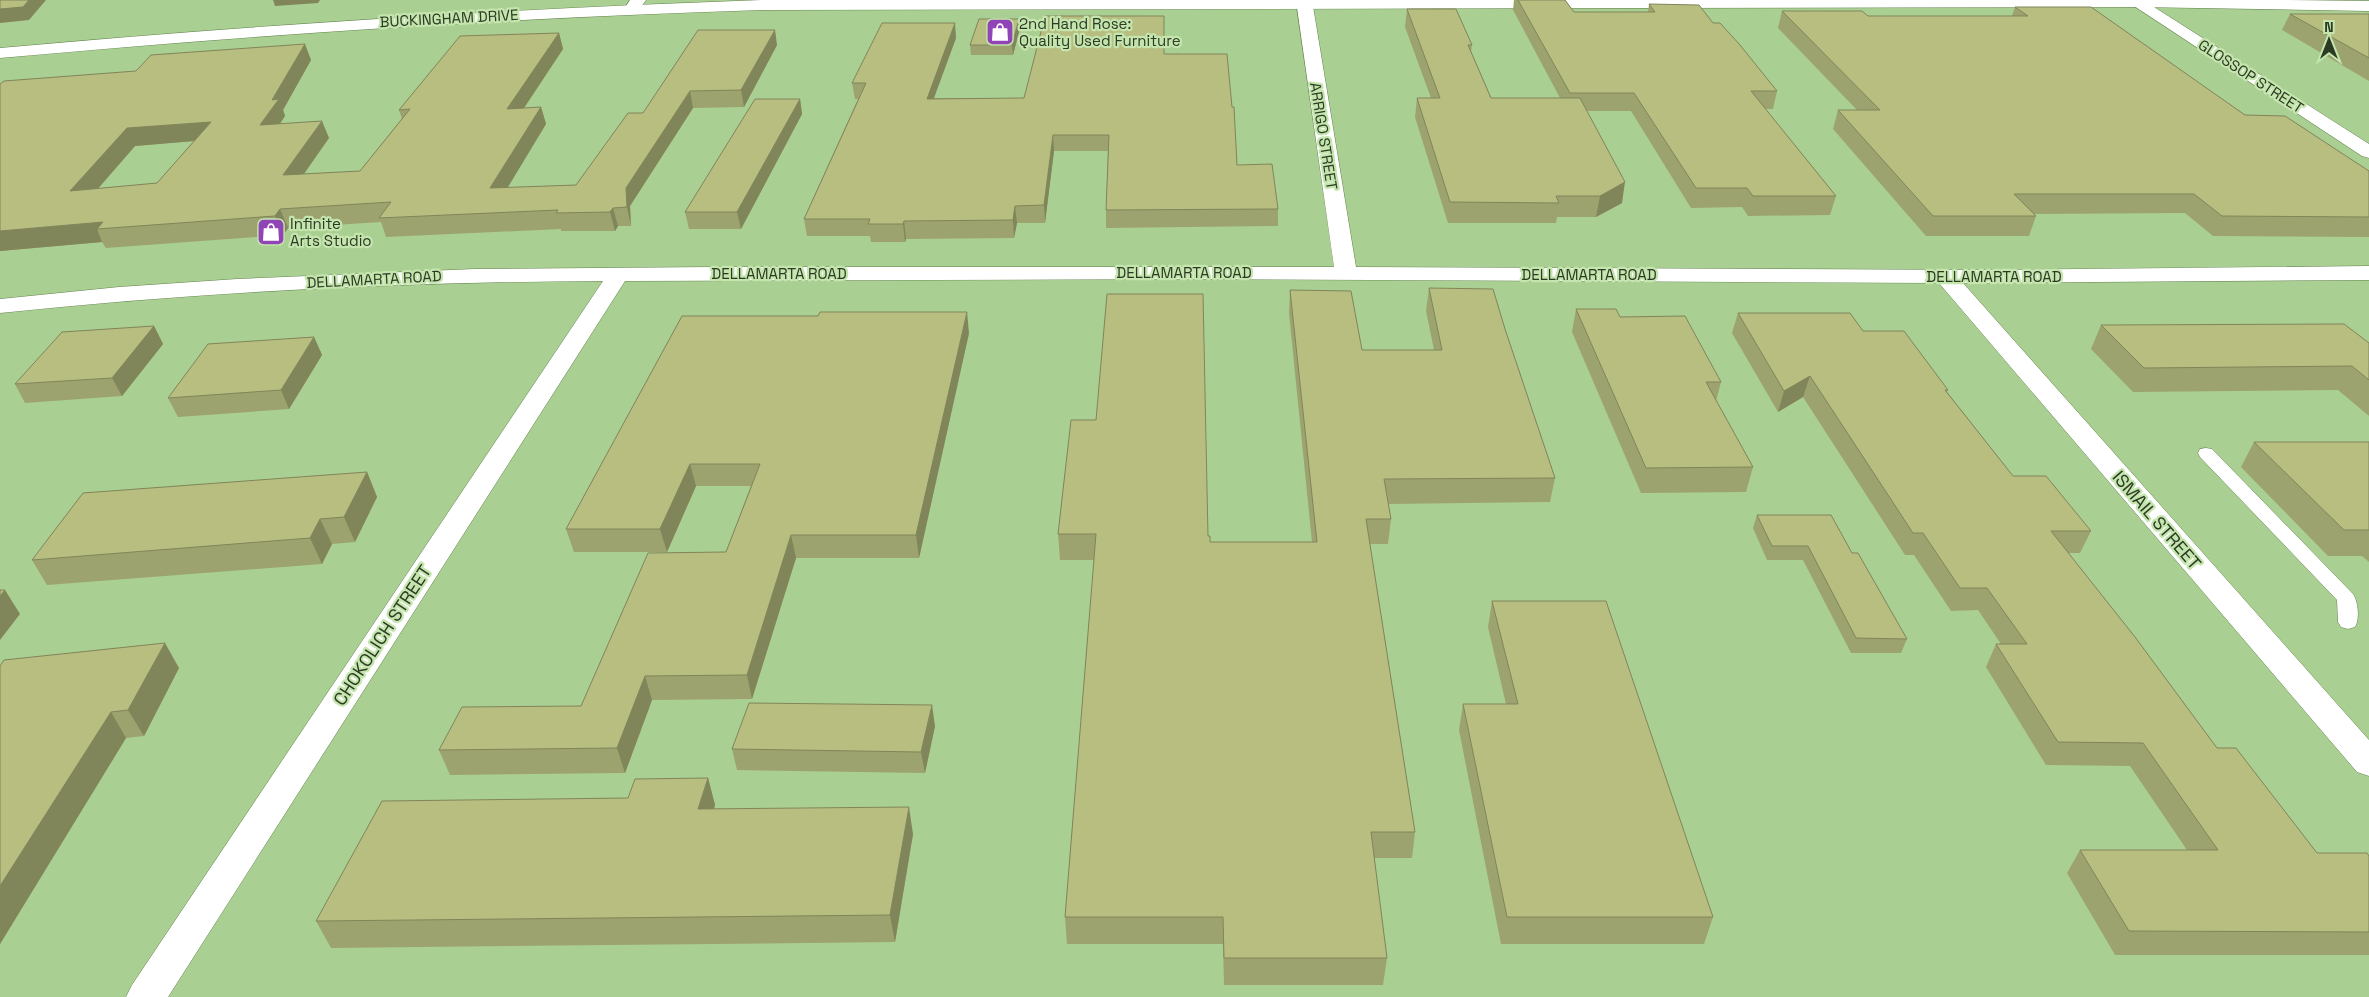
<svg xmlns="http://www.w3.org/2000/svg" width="2369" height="997" font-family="'Space Grotesk',sans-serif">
	<rect width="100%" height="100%" fill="#b7d8a1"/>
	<rect fill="#aacf92" x="0" y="0" width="2369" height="997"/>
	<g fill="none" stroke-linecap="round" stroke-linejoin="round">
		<defs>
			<path id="lane" d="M2206 448 2212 449 2353 594C2358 601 2360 619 2355 627L2348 629 2341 627 2338 622 2337 600 2200 457 2198 453 2200 449Z"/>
			<g id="street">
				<polygon points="630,0 646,0 638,11 633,13 625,8"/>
				<path d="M1296 0H1312L1356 267 1994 270 2369 266V280L1963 283 2369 740V776L2357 772 1939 283 1199 279 625 281 168 997H126L132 985 603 281C401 282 200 292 0 313V299L119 287 237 279 475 269 714 267H1334Z"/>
				<polygon points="2125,0 2143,0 2369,144 2369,158 2362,156"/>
			</g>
			<path id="secondary" d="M762 0H2287L2369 1V11L2137 7 762 10C507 18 254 35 0 58V48C254 25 507 9 762 0Z"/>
		</defs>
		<use href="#lane" stroke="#64834f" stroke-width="1"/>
		<use href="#street" stroke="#64834f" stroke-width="1"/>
		<use href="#secondary" stroke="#64834f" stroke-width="1"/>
		<use href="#lane" fill="#fff" fill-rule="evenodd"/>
		<use href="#street" fill="#fff" fill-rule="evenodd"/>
		<use href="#secondary" fill="#fff" fill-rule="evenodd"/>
	</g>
	<g fill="#9da36e" fill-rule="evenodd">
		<polygon points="1514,0 1565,0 1574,12 1648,12 1649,4 1713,23 1777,91 1773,109 1765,109 1836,196 1830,215 1748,216 1742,207 1691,208 1631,111 1587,111 1622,203 1596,217 1557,217 1556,223 1448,223 1415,117 1417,98 1431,98 1405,27 1407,9 1472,45 1471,52 1491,98 1560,98 1513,10"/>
		<polygon points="2015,7 2245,115 2369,171 2369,237 2213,236 2185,213 2034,214 2036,216 2029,236 1926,236 1833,129 1838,110 1857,110 1778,28 1782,11 1868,16 2012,16"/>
		<polygon points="2290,14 2369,14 2369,81 2282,30"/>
		<polygon points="1020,28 1013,55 971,55 970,45"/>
		<path d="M559 33 563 49 524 108 541 107 546 124 507 188 576 185 643 113 777 45 744 107 693 108 630 206 631 226H618L615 231H561V229L386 237 381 222 288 228 283 235 106 248 102 242 0 251V84L311 60 283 110 285 116 280 124 329 138 303 174 360 171 402 119 399 110ZM194 141 157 183 98 189 135 146Z"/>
		<polygon points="956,38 934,98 1024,98 1164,54 1232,107 1237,165 1278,209 1278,226 1106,228 1106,210 1108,151 1054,151 1045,223 1017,223 1014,238 906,239 905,242 871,242 870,236 807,236 804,219 858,99 855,99 852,83"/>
		<polygon points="800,99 802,114 741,229 689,229 685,212"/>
		<polygon points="1429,288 1505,329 1555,478 1550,502 1388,504 1391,519 1388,544 1370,544 1415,832 1412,858 1374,858 1387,958 1383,985 1224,985 1223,944 1067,944 1065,917 1094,560 1060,560 1058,534 1071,420 1208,536 1210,542 1312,542 1289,313 1290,290 1362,350 1434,350 1426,311"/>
		<polygon points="1576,309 1620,317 1721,382 1716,401 1753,467 1746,492 1641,493 1572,332"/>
		<polygon points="1738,313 1863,331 1948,390 1947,392 2013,476 2091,531 2080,553 2068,553 2217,748 2317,853 2369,856 2369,955 2115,955 2067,873 2080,850 2187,850 2130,766 2046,765 1986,667 1996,644 2001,644 1978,610 1951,611 1914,555 1905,555 1803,397 1778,412 1732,333"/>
		<polygon points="682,316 969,333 919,558 796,558 752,699 652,700 625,773 450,775 439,750 581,706 726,552 751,486 696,486 667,552 574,552 566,529"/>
		<polygon points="2101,325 2369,343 2369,416 2338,390 2133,392 2091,349"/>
		<polygon points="154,326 163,344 122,396 25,403 15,384"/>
		<polygon points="314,337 322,355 289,409 178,417 168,398"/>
		<polygon points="2254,442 2369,442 2369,562 2362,556 2328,556 2241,467"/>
		<polygon points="367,472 377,497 355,542 332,544 322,564 47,585 32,560"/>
		<polygon points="1757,515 1852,553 1907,639 1901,653 1851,653 1803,560 1767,560 1753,528"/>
		<polygon points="1492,601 1713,917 1704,944 1501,944 1459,730 1463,704 1506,704 1488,627"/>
		<polygon points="0,666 179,668 144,736 126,738 0,944"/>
		<polygon points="935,726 925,773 737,770 732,749"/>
		<polygon points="708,778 715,805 714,809 913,834 895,942 331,948 316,921 628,798"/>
	</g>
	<g fill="#80855a">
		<polygon points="29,0 46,0 29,20 0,23 0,9"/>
		<polygon points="273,0 320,0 318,3 275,6"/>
		<polygon points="1019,19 1020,28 1013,55 1012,45"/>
		<polygon points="955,23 956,38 928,114 927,99"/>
		<polygon points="775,30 777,45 744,107 741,90"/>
		<polygon points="559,33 563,49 512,126 507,109"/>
		<polygon points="305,44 311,60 283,110 285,116 267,142 260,125 272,100"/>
		<polygon points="690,91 693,108 630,206 631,226 627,207 626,188"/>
		<polygon points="800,99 802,114 741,229 737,212"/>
		<polygon points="541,107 546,124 496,207 490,188"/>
		<polygon points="322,121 329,138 290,194 283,175"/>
		<polygon points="211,122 218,139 135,146 79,210 70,191 127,128"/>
		<polygon points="1053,135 1054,151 1045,223 1044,205"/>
		<polygon points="1625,182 1622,203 1596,217 1600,196"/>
		<polygon points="1015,206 1017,223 1014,238 1013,220"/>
		<polygon points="613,208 618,226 615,231 610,212"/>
		<polygon points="280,209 288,228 283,235 275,216"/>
		<polygon points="904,221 906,239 905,242 903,224"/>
		<polygon points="103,222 97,229 102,242 0,251 0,231"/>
		<polygon points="967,312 969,333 919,558 916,535"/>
		<polygon points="154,326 163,344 122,396 112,378"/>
		<polygon points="314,337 322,355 289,409 281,390"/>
		<polygon points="1810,376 1803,397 1778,412 1784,391"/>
		<polygon points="690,464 696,486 667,552 660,529"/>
		<polygon points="367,472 377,497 355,542 344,517"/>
		<polygon points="320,519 332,544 322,564 310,538"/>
		<polygon points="791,535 796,558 752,699 747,675"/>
		<polygon points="5,590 20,614 0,640 0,596"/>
		<polygon points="165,643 179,668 144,736 128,710"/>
		<polygon points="645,676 652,700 625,773 617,748"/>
		<polygon points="932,705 935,726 925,773 921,752"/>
		<polygon points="111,712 126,738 0,944 0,886"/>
		<polygon points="708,778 715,805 706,836 698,809"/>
		<polygon points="909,807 913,834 895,942 890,915"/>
	</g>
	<g fill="#b7be80" stroke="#80855a" fill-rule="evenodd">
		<polygon points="0,0 29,0 23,7 0,9"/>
		<polygon points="1518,0 1565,0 1574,12 1655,12 1649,4 1699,5 1713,23 1720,23 1740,45 1777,91 1751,91 1836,196 1753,196 1747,188 1696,188 1634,93 1570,93"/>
		<polygon points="2015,7 2091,7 2245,115 2285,116 2369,171 2369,217 2222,216 2194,194 2014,194 2036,216 1933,216 1838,110 1880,110 1782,11 1862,11 1868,16 2028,16"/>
		<polygon points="1407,9 1456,9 1472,45 1468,45 1491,98 1580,98 1625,182 1600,196 1556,196 1559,203 1450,202 1417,98 1440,98"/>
		<polygon points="2290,14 2369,14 2369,58"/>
		<polygon points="1045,16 1164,16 1164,54 1227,54 1232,107 1234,107 1237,165 1272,164 1278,209 1106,210 1109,135 1053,135 1044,205 1015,206 1013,220 904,221 903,224 868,224 870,219 804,219 866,83 852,83 882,23 955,23 927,99 1024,98"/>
		<polygon points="979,19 1019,19 1012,45 970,45"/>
		<path d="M698 30H775L741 90 690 91 626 188 627 207 613 208 610 212 556 213 558 210 379 218 391 202 280 209 275 216 97 229 103 222 0 231V84L4 81 136 71 151 55 305 44 272 100 279 99 260 125 322 121 283 175 360 171 410 109 399 110 460 36 559 33 507 109 541 107 490 188 576 185 628 113H643ZM211 122 157 183 70 191 127 128Z"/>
		<polygon points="755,99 800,99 737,212 685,212"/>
		<polygon points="1429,288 1493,289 1505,329 1555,478 1384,479 1391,519 1366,519 1415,832 1371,832 1387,958 1224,958 1223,917 1065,917 1096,534 1058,534 1071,420 1096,420 1107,294 1203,294 1208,536 1210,536 1210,542 1317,542 1290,290 1351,291 1362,350 1442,350"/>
		<polygon points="1576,309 1616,309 1620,317 1685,316 1721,382 1706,382 1753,467 1646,468"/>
		<polygon points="820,312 967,312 916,535 791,535 747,675 645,676 617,748 439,750 462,707 581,706 648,553 726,552 760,464 690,464 660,529 566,529 682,316 818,316"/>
		<polygon points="1738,313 1850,313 1863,331 1904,331 1948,390 1945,390 2013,476 2046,476 2091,531 2051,531 2135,637 2217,748 2236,748 2317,853 2367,853 2369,856 2369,932 2129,931 2080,850 2218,850 2143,743 2058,742 1996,644 2027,644 1987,588 1960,588 1923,533 1913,533 1810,376 1784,391"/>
		<polygon points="2344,324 2369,343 2369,380 2352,366 2144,368 2101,325"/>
		<polygon points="154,326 112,378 15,384 62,332"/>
		<polygon points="314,337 281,390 168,398 208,344"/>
		<polygon points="2254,442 2369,442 2369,530 2344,530"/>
		<polygon points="367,472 344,517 320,519 310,538 32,560 83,493"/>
		<polygon points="1757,515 1831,515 1852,553 1858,553 1907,639 1856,638 1808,546 1772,546"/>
		<polygon points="0,590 5,590 0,596"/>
		<polygon points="1492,601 1606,601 1713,917 1507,917 1463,704 1518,704"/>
		<polygon points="165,643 128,710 111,712 0,886 0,666 4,660"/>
		<polygon points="749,703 932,705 921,752 732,749"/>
		<polygon points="708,778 698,809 909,807 890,915 316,921 382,801 628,798 635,779"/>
	</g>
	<defs>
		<symbol id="shop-square" viewBox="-11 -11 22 22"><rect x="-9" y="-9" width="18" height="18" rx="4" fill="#9144b5" stroke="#c4e5ad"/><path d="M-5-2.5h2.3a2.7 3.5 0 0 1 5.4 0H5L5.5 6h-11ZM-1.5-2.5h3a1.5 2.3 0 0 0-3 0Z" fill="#fff"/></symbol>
	</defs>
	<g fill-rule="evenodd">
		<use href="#shop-square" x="984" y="16" width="32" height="32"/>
		<use href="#shop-square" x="255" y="216" width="32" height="32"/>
	</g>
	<g text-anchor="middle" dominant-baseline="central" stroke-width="4.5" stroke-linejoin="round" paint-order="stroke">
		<g font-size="15" fill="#2c3923" stroke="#c4e5ad">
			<text transform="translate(449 18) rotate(-3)">BUCKINGHAM DRIVE</text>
			<text transform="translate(2251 76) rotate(33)">GLOSSOP STREET</text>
			<text transform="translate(1324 136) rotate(81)">ARRIGO STREET</text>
			<text x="1184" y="272">DELLAMARTA ROAD</text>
			<text x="779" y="273">DELLAMARTA ROAD</text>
			<text x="1589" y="274">DELLAMARTA ROAD</text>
			<text x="1994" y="276">DELLAMARTA ROAD</text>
			<text transform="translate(374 279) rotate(-3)">DELLAMARTA ROAD</text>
		</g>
		<g font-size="15" fill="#2c3923" stroke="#c4e5ad" text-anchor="start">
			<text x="1019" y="23">2nd Hand Rose:<tspan x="1019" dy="17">Quality Used Furniture</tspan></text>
			<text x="290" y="223">Infinite<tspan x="290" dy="17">Arts Studio</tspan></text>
		</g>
		<g font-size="18" fill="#2c3923" stroke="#c4e5ad">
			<text transform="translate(2157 520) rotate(49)">ISMAIL STREET</text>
			<text transform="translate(382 635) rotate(-57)">CHOKOLICH STREET</text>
		</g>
	</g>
	<g transform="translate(2329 40)" stroke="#c4e5ad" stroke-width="4" paint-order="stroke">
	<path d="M0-4L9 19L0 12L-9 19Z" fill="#2c3923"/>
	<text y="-8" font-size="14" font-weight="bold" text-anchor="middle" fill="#2c3923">N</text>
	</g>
</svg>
